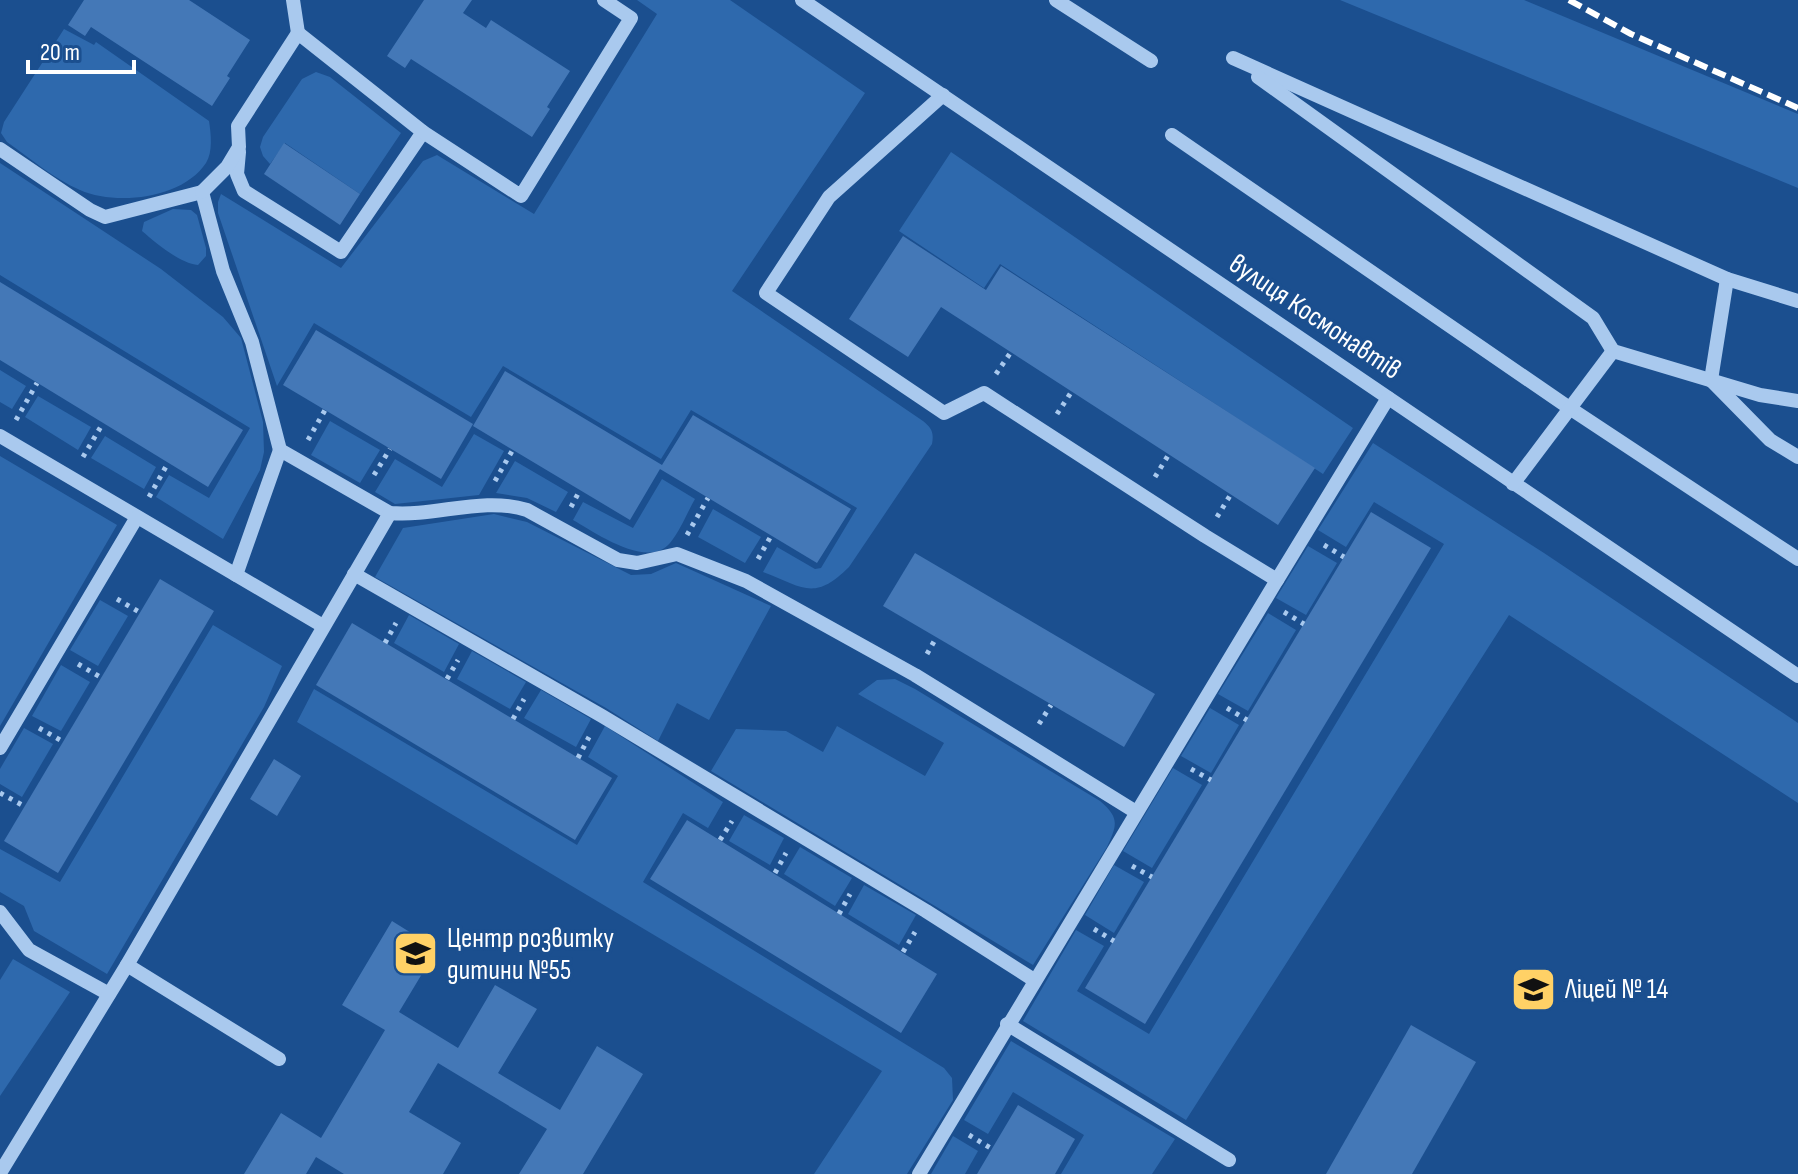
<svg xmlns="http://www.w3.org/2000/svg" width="1798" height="1174" font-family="'Sofia Sans Condensed',sans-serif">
	<rect width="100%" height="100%" fill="#1b4f8f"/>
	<g fill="#2e69ad">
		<path d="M637 0H730L865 93 732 291 923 421C932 428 934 433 932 444L849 567C814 602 803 587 763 572L777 547 815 569 821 568 857 508 691 410 661 459 503 366 471 417 314 323 277 386 218 213V202L221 194 341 268 423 161 437 155 534 214 657 14Z"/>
		<polygon points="1340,0 1524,0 1798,114 1798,188"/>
		<path d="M64 29 94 45 96 42 209 121C211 134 213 152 206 163 182 199 116 206 80 190 54 179 30 158 7 142L1 133 4 122Z"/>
		<polygon points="316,72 330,77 401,133 360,194 285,143 270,164 263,156 260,147 263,137 302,79"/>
		<polygon points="951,152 1353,428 1323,474 1000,264 984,288 899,231"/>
		<polygon points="0,163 161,269 223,317 241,338 263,422 264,452 260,470 223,539 156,497 169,475 209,498 250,428 0,275"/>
		<path d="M173 209 191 210 197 215 206 248V256L198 265C179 263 156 243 142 231L144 222Z"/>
		<polygon points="0,370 26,386 12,409 0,402"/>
		<polygon points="38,396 91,427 78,450 25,417"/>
		<polygon points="330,421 380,450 360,483 311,455"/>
		<polygon points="474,434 504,451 479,495 395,504 375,492 395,459 442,487"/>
		<polygon points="105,436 156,467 144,489 91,458"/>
		<polygon points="1373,443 1544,553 1798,723 1798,803 1509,615 1186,1120 1023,1021 1076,930 1104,946 1077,991 1149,1034 1444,544 1374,502 1346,547 1318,530"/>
		<polygon points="0,456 117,525 0,726"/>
		<polygon points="515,461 568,492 556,512 527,498 496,493"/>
		<path d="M662 479 695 499C687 513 680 531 670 543 648 570 594 532 573 520L583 502 633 528Z"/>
		<polygon points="713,509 761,537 745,563 698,537"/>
		<polygon points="494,514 527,522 631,575 651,574 676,563 771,606 709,720 677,703 658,741 606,708 375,577 403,528"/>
		<polygon points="1308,546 1337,563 1306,615 1276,598"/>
		<polygon points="100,600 128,616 98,666 70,650"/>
		<polygon points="1268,613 1296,630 1248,711 1218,694"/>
		<polygon points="409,615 459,644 444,672 394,643"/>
		<polygon points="213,625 282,666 264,707 107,974 34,931 24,906 0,892 0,849 60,882"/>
		<polygon points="472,651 526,682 510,709 457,679"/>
		<polygon points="61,665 90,682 61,731 32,716"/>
		<path d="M895 679 915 689 1100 801C1120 818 1117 825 1107 847L1033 965 711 771 736 729 786 731 823 752 837 726 925 776 944 743 858 694 877 680Z"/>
		<polygon points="314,689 577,845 618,776 588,757 605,726 723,802 708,828 683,813 643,882 944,1068 952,1078 953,1100 907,1174 814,1174 882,1071 297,722"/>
		<polygon points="541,690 591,719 576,747 524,718"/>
		<polygon points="1210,708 1239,725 1211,773 1181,756"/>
		<polygon points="24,728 53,744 22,797 0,784 0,769"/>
		<polygon points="1173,768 1202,785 1152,868 1123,851"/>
		<polygon points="744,815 784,838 770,865 729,841"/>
		<polygon points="800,847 852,878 835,906 784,874"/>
		<polygon points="1114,865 1144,882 1114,933 1085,915"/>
		<polygon points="864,885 916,915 899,945 848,914"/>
		<polygon points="13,959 70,992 0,1096 0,980"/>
		<polygon points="1011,1041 1175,1139 1152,1174 1061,1174 1084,1135 1013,1092 988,1134 964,1120"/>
		<polygon points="953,1136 978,1151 965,1174 931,1174"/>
	</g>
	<g fill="#4478b7">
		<polygon points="84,0 189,0 250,40 227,76 230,78 212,106 91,27 85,36 68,25"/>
		<polygon points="424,0 472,0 463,13 486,28 491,20 570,71 547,107 550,109 532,137 411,59 405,68 387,56"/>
		<polygon points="284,143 360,194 340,225 264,174"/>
		<polygon points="903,236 986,290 1001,266 1315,468 1278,525 941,307 908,357 849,319"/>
		<polygon points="0,282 243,430 208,487 0,360"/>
		<polygon points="316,330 473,424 441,479 283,385"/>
		<polygon points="505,371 662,465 693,415 851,509 817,563 660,469 630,520 473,426"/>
		<polygon points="1371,512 1431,548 1145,1024 1085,988"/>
		<polygon points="915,553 1155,694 1124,747 883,606"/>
		<polygon points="160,579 214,611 58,873 4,841"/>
		<polygon points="352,623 612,778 575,840 316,685"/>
		<polygon points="274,759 301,776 277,816 250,799"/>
		<polygon points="687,820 937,974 901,1033 650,879"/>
		<polygon points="392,921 437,949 399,1012 458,1048 495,985 537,1009 498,1073 560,1110 597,1046 643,1074 583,1174 519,1174 547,1129 438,1063 409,1112 461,1143 443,1174 344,1174 316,1157 306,1174 244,1174 281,1113 321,1138 385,1030 342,1005"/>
		<polygon points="1411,1025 1476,1062 1412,1174 1326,1174"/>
		<polygon points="1018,1105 1075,1139 1055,1174 977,1174"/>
	</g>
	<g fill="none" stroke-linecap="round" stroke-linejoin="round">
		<g stroke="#a9c9ee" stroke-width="5" stroke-dasharray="4 6" stroke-linecap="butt">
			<polyline points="996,374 1011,352"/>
			<polyline points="1057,414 1072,391"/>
			<polyline points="16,420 37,383"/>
			<polyline points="308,440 325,410"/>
			<polyline points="83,457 103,423"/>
			<polyline points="374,475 390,449"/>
			<polyline points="1155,477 1169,454"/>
			<polyline points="495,481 512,451"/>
			<polyline points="149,497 168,463"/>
			<polyline points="571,507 580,490"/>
			<polyline points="1217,517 1231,494"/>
			<polyline points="687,535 708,498"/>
			<polyline points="1324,545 1344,557"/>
			<polyline points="758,559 771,536"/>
			<polyline points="117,599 141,613"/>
			<polyline points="1284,612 1304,624"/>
			<polyline points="385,643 396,623"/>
			<polyline points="927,654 936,638"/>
			<polyline points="78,664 102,678"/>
			<polyline points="447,679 458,660"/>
			<polyline points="1227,708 1247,720"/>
			<polyline points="513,719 524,699"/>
			<polyline points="1039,724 1051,705"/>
			<polyline points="39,728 62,741"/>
			<polyline points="578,758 589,737"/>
			<polyline points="1191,769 1211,780"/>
			<polyline points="0,793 24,806"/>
			<polyline points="720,840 732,821"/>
			<polyline points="1132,866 1152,877"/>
			<polyline points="775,873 786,853"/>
			<polyline points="839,914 850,894"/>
			<polyline points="1094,929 1114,941"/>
			<polyline points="903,952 915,932"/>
			<polyline points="969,1135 992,1149"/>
		</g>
		<g stroke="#a9c9ee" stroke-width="14">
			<polyline points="293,0 298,33"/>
			<polyline points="802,0 1798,676"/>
			<polyline points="1056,0 1151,61"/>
			<polyline points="1233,58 1727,279 1798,301"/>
			<polyline points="1258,77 1593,318 1613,351"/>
			<polyline points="1172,135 1568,407 1798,559"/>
			<path d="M0 149 90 210 105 217 202 192 223 271 252 342 280 450 390 513C436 517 482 496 527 510L618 560 637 563 677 554 746 581 915 675 1136 812"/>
			<polyline points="239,152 237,174 244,191 341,252 423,132"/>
			<polyline points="202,192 227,167 239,147 238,126 298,33 423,132 521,196 631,18 604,0"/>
			<polyline points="1727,279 1711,380 1770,440 1798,457"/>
			<polyline points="0,436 323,626"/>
			<polyline points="1513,484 1613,351 1760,395 1798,401"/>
			<polyline points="354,574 602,716 926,911 1034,980"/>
			<polyline points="236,575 280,450"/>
			<polyline points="1277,580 1388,398"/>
			<polyline points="0,748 137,517"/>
			<polyline points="0,912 29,950 109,994"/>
			<polyline points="127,965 279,1059"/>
			<polyline points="1007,1024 1229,1160"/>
			<polyline points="0,1173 127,965 390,513"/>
			<polyline points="919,1174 1277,580 1205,536 984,393 944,413 766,293 829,197 943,95"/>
		</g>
		<polyline stroke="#fff" stroke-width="6" stroke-dasharray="14 6" stroke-linecap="butt" points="1569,0 1631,34 1798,108"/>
	</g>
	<defs>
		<symbol id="school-square" viewBox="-11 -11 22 22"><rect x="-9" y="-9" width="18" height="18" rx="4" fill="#ffd166" stroke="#1b4f8f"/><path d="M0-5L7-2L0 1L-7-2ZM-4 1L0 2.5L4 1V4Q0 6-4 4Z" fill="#111"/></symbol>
	</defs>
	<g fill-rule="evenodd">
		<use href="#school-square" x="390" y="928" width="51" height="51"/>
		<use href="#school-square" x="1508" y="964" width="51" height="51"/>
	</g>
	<g text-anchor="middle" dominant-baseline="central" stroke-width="7" stroke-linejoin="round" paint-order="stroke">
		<g font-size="28" fill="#fff" stroke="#1b4f8f">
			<text transform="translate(1315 317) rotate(34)">вулиця Космонавтів</text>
		</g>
		<g font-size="28" fill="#fff" stroke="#1b4f8f" text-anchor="start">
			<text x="447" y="938">Центр розвитку<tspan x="447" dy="32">дитини №55</tspan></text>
			<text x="1565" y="989">Ліцей № 14</text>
		</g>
	</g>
	<path d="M28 60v12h106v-12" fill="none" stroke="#ffffff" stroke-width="4"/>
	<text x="40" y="60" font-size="24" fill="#ffffff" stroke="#1b4f8f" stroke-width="6" paint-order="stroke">20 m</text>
</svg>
